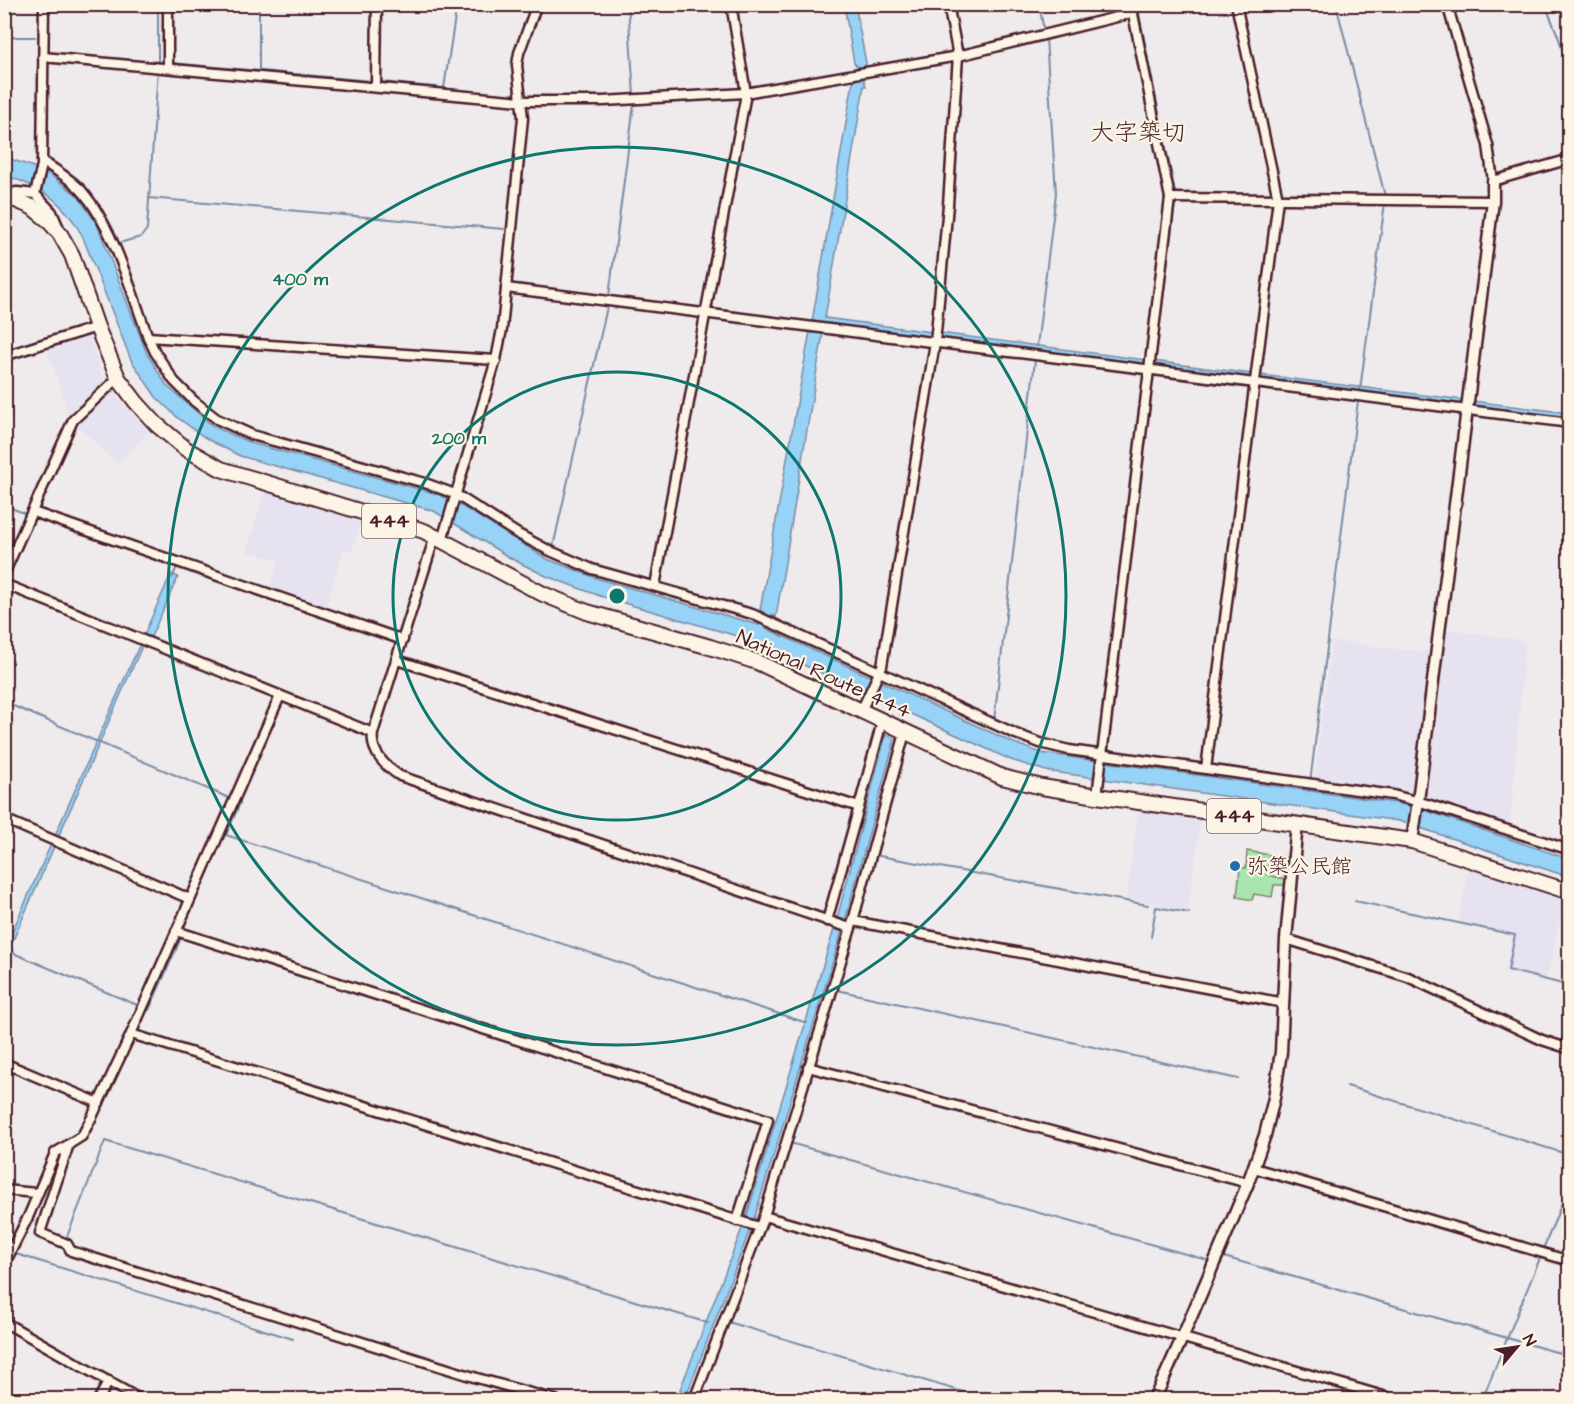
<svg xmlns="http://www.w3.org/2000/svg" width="1574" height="1404" font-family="'Architects Daughter','Klee One',sans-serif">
	<rect width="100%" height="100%" fill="#efeaeb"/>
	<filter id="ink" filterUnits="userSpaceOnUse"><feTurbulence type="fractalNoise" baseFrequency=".0167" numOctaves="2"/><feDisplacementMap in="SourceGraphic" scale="12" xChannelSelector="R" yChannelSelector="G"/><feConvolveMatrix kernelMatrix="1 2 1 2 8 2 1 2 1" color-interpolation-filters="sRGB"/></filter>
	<g filter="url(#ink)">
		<g fill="#e6e2ef">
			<polygon points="88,333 104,384 151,430 117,464 70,418 46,345"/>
			<polygon points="265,489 361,519 352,551 344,549 324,610 269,591 279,561 247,551"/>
			<polygon points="1445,629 1525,641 1510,828 1429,802 1423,794"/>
			<polygon points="1332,641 1431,653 1414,790 1409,796 1314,780"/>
			<polygon points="1139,808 1201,816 1188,911 1126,898"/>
			<polygon points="1469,866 1565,899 1546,982 1505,971 1512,936 1458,925"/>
		</g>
		<polygon fill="#a8e6ad" stroke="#79826c" stroke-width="1.5" points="1247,851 1288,858 1287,867 1268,864 1267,875 1286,879 1285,885 1274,885 1272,897 1254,894 1252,900 1237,897 1240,868 1246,868"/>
		<g fill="#97d3f7" stroke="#788ba5" stroke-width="1.5">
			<path d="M844 5H855L866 63 863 78 866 86H864L825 318 1260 375 1569 413V419L1473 407V405L1253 379 822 323 820 333H823L776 617 771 615 765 628 1014 743 1041 753 1396 803 1421 809 1569 859V877L1399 821 1046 771 1011 760 747 639 600 596 546 576 512 559 434 511 240 456 207 439 178 418 156 397 131 360 82 235C62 199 42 188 5 175V157L45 171 78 196 97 224 147 354 167 386 213 426 251 443 437 494 455 502 547 559 599 579 759 625 765 613 760 610 810 331H813L815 322H812L853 82 857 79 858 67 854 63Z"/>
			<polygon points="171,574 178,577 150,639 146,637 10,947 5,945 4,940 8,941"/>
			<polygon points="886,734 895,739 843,928 754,1219 685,1399 676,1400 746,1218 835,926"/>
		</g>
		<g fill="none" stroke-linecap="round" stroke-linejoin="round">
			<g stroke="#788ba5" stroke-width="2">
				<polyline points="628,4 634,96"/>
				<polyline points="1039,4 1044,31"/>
				<polyline points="1137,4 1175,193"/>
				<polyline points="1336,4 1385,196"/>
				<polyline points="1545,4 1558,36 1570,74"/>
				<polyline points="4,37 35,37"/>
				<polyline points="171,63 372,81"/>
				<polyline points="158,65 158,4"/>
				<polyline points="259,71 259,4"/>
				<polyline points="381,82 444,88 457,4"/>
				<polyline points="634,104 609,296 701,308"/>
				<polyline points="149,198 504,229"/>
				<polyline points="118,243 124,257"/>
				<polyline points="115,244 141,237 147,229 158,70"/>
				<polyline points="137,293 152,333"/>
				<polyline points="711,309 810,322 815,321"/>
				<polyline points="217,346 486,364"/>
				<polyline points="1037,346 1056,193 1046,38"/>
				<polyline points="1155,362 1175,203"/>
				<polyline points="1360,390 1385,202"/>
				<polyline points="4,505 26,514"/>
				<polyline points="35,518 398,643"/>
				<polyline points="553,547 607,307"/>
				<polyline points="172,578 177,567"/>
				<polyline points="402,667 853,810"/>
				<polyline points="4,702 229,798"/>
				<polyline points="900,716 903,710"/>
				<polyline points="994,721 1035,360"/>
				<polyline points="1108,750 1150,394"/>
				<polyline points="1309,791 1358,401"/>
				<polyline points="240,803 226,835 807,1023"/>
				<polyline points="874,855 1148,905"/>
				<polyline points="1355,901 1515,935 1508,970 1570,986"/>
				<polyline points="1151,937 1156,907 1189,913"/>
				<polyline points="10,946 13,953 137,1005"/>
				<polyline points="837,990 1238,1079"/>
				<polyline points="149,1010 181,938 762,1124"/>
				<polyline points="4,1068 84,1102"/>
				<polyline points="1347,1086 1570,1155"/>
				<polyline points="790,1143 1207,1260"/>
				<polyline points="4,1232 16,1233"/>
				<polyline points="34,1235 62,1248"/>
				<polyline points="66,1239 105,1141 708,1323"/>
				<polyline points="1543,1249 1570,1184"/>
				<polyline points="16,1254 293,1339"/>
				<polyline points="1221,1263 1224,1257 1570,1356"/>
				<polyline points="728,1322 990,1400"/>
				<polyline points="104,1400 110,1388"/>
				<polyline points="1482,1400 1540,1258"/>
			</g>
			<defs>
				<g id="minor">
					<polyline points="44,4 42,165 35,194 52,212 59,228"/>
					<polyline points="1447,4 1488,145 1493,181 1570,159"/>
					<polyline points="43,57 521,101 603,101 745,93 958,56 1133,13"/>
					<polyline points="168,68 168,4"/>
					<polyline points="376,87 377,4"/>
					<path d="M42 161C56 170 71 179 82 191 114 228 131 291 148 337L155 352 174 381 194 401 217 419 252 435 425 483 455 494 518 534 548 550 592 569 752 614 1016 734 1040 743 1069 750 1393 795 1427 804 1570 850"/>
					<polyline points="6,194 17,192 35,194"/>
					<polyline points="1170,198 1493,201"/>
					<polyline points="506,288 1570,423"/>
					<polyline points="148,337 496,360"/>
					<polyline points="4,356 97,327"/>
					<polyline points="33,512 403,640"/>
					<path d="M435 536 373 733C370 752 386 767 400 776L850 928"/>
					<polyline points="442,540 496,360 502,329 523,118 517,65 519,53 537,4"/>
					<polyline points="4,574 73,420 118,378"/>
					<polyline points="4,584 373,733"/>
					<polyline points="655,586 745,99 745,87 731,4"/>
					<polyline points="397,660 859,807 882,722"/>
					<polyline points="861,711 882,666 935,343 948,205 958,56 948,4"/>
					<polyline points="1206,769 1278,199 1236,4"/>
					<polyline points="1097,796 1170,198 1131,4"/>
					<polyline points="4,819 190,899"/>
					<polyline points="827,921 859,807"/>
					<polyline points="853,921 1284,1003"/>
					<polyline points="176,931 768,1120 737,1221"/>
					<polyline points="1286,939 1408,977 1542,1040 1570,1049"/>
					<polyline points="131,1034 759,1227"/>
					<polyline points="4,1063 99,1103"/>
					<polyline points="808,1067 1248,1183"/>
					<polyline points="69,1144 40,1233 67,1244 71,1251 477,1378 556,1400"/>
					<polyline points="1254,1168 1570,1261"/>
					<polyline points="4,1190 36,1193"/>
					<polyline points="764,1216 1397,1400"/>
					<polyline points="4,1265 29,1215 55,1153 82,1136 92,1117 131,1034 280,696"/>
					<polyline points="4,1322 141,1400"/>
					<polyline points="98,1400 109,1381"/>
					<polyline points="694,1400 764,1216 853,921 905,733"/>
				</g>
				<g id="tertiary">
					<polyline points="1412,841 1418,801 1493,201 1493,181"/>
					<polyline points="1154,1400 1183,1336 1248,1183 1265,1135 1274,1098 1281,1052 1286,939 1297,824"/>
				</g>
				<polyline id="trunk" points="4,195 32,207 48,220 60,234 72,255 97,327 118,378 136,402 156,424 186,449 221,469 424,531 543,594 587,612 710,647 757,662 1002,777 1042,787 1097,796 1412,841 1570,892"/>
			</defs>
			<use href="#minor" stroke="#4a1f2b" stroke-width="13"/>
			<use href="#tertiary" stroke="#4a1f2b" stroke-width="15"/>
			<use href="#trunk" stroke="#4a1f2b" stroke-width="18"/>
			<use href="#minor" stroke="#fcf5e5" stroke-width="8"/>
			<use href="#tertiary" stroke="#fcf5e5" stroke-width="10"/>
			<use href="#trunk" stroke="#fcf5e5" stroke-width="14"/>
		</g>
	</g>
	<g fill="none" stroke="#0f766e" stroke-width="3">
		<circle cx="617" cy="596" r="224"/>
		<circle cx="617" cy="596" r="449"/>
	</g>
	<circle fill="#1f6fb2" stroke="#fcf5e5" stroke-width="2" cx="1235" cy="866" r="6"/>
	<g text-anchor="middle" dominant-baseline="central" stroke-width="4.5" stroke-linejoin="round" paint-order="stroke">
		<g fill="#fcf5e5" stroke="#7f5f63" stroke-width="1.5">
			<rect x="362" y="504" width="54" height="34" rx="4.5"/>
			<rect x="1207" y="799" width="54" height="34" rx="4.5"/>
		</g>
		<g font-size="20" font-weight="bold" fill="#4a1f2b">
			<text x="389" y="521">444</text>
			<text x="1234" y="816">444</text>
		</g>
		<g font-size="21" fill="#4a1f2b" stroke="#fcf5e5">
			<text transform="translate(824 674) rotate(24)">National Route 444</text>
		</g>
		<g font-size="21" fill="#4a1f2b" stroke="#fcf5e5" text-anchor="start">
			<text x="1247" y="866">弥築公民館</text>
		</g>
		<g font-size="24" fill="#4a1f2b" stroke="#fcf5e5">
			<text x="1138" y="133">大字築切</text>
		</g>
	</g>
	<circle cx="617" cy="596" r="9" fill="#0f766e" stroke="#fcf5e5" stroke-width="3"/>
	<g font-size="18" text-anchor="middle" font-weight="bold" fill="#0f766e" stroke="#fcf5e5" stroke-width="4.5" stroke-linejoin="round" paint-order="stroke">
		<text x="300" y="285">400 m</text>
		<text x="459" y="444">200 m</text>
	</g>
	<rect width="1574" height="1404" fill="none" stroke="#fcf5e5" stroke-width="24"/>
	<rect x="12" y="12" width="1550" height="1380" fill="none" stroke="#4a1f2b" stroke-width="2" filter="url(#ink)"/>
	<g transform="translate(1517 1347) rotate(61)" stroke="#fcf5e5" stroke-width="4.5" paint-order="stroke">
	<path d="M0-4.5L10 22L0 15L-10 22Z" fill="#4a1f2b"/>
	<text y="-9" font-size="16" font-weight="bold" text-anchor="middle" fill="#4a1f2b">N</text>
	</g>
</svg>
